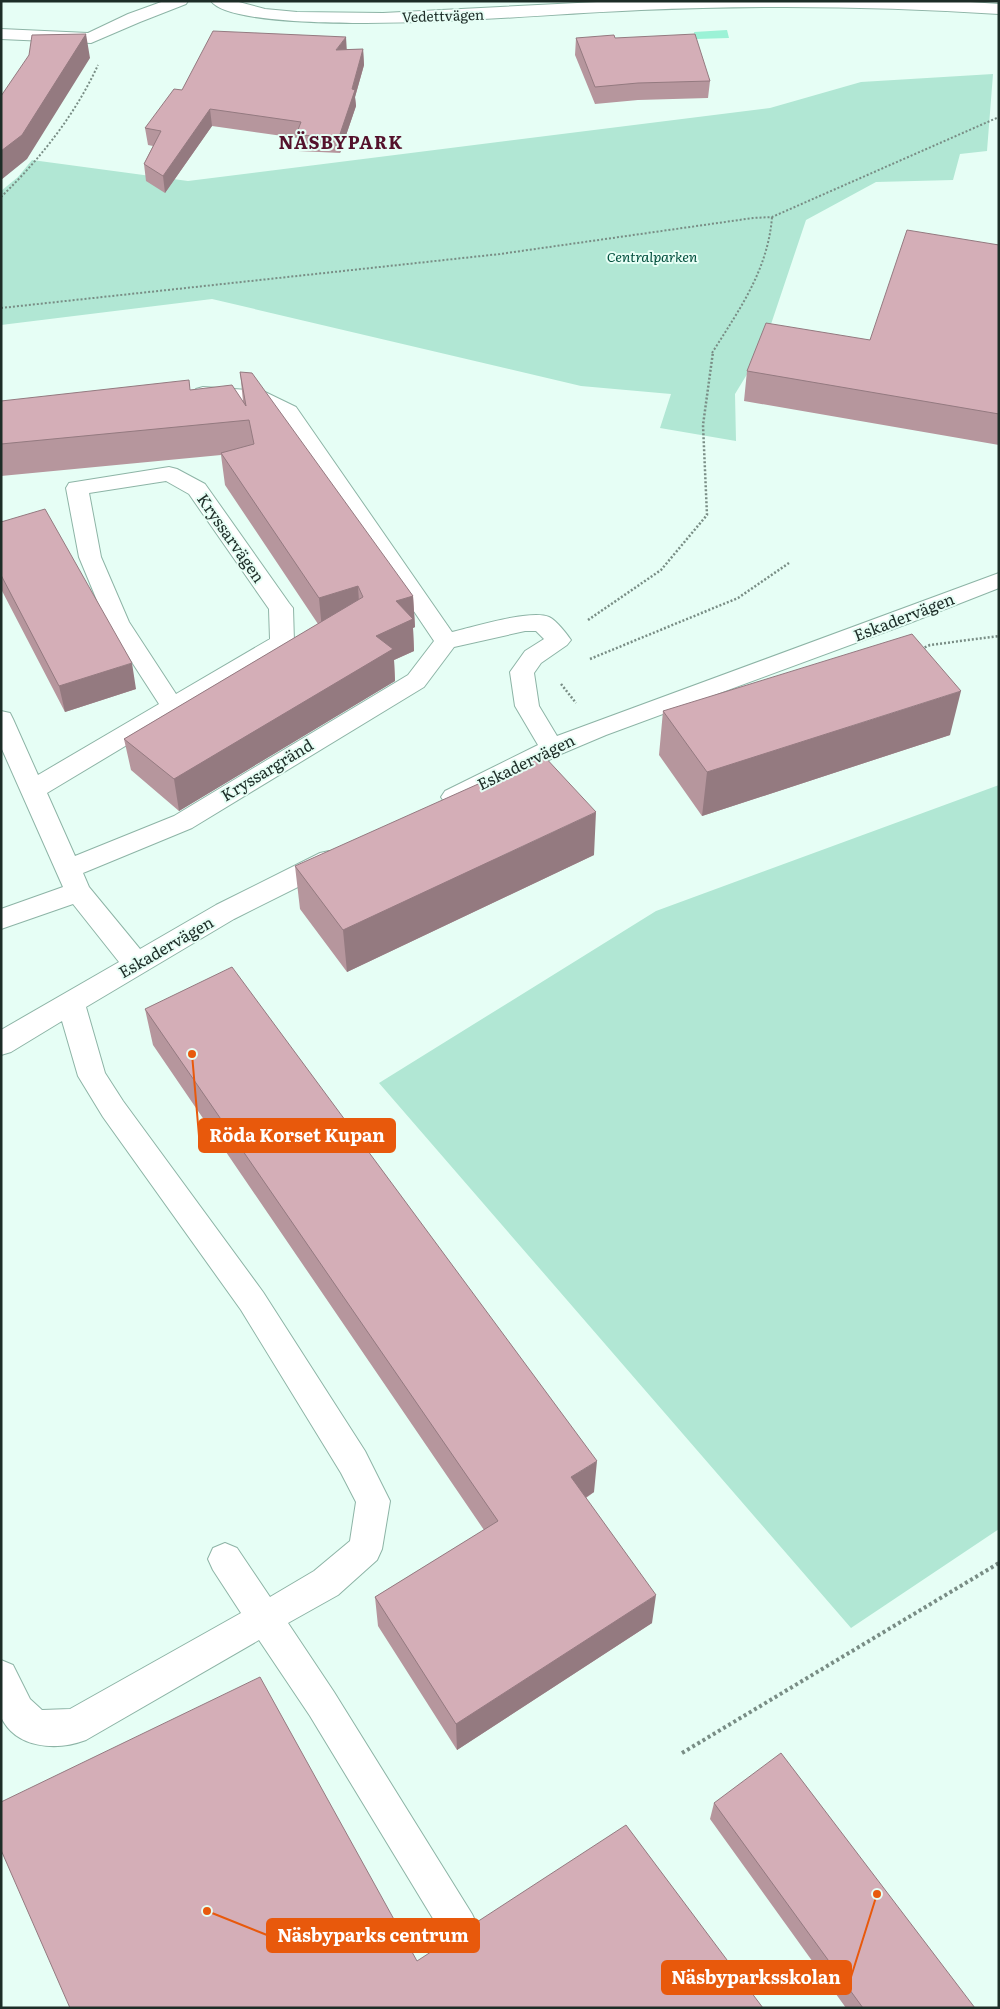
<svg xmlns="http://www.w3.org/2000/svg" width="1000" height="2009" viewBox="0 0 1000 2009" font-family="Literata,serif">
<style>
.green{fill:#b1e7d4}
.water{fill:#9bf2d6}
.lines{fill:none;stroke-linecap:round;stroke-linejoin:round}
.minor-casing{stroke:#8db4a6;stroke-width:2}
.path-far2{stroke:#798d85;stroke-width:2;stroke-dasharray:2 2;stroke-linecap:butt}
.path-far1{stroke:#798d85;stroke-width:2.5;stroke-dasharray:2 2;stroke-linecap:butt}
.path{stroke:#798d85;stroke-width:4;stroke-dasharray:3 3;stroke-linecap:butt}
.minor{fill:#fff;fill-rule:evenodd}
.wall{fill:#b6969d}
.shaded-wall{fill:#947a80}
.building{fill:#d4aeb7;stroke:#947a80}
.labels{text-anchor:middle;stroke-width:4;stroke-linejoin:round;paint-order:stroke}
.far-street-label{font-size:14px;fill:#1d2d27;stroke:#e6fef5}
.far-park-label{font-size:14px;font-style:italic;fill:#004e3c;stroke:#e6fef5}
.street-label{font-size:16px;fill:#1d2d27;stroke:#e6fef5}
.far-district-label{font-size:18px;font-weight:bold;letter-spacing:1px;fill:#54112b;stroke:#e6fef5}
.leader{fill:none;stroke:#e8590c;stroke-width:2}
.callout-dot{fill:#e8590c;stroke:#e6fef5;stroke-width:2}
.callout{fill:#e8590c;stroke:#e8590c;stroke-width:2}
.callout-label{font-size:18px;text-anchor:middle;font-weight:bold;fill:#fff}
</style>
<rect width="100%" height="100%" fill="#e6fef5"/>
<path class="green" d="M 993,74 L 987,151 L 960,154 L 953,180 L 876,182 L 806,220 L 763,348 L 735,394 L 736,441 L 660,428 L 671,394 L 581,386 L 212,299 L 1,325 L 1,191 L 18,177 L 32,160 L 188,181 L 770,108 L 861,82 Z
M 999,785 L 999,1529 L 851,1628 L 379,1083 L 656,911 Z"/>
<path class="water" d="M 727,30 L 729,38 L 696,39 L 694,32 Z"/>
<g class="lines">
<g class="minor-casing">
<path id="minor" d="M 164,1 L 188,1 L 186,4 L 140,22 L 91,43 L 1,39 L 1,29 L 88,33 L 128,14 Z
M 211,1 L 235,1 L 265,9 L 297,12 L 383,13 L 617,1 L 956,1 L 999,4 L 999,14 C 879,6 760,5 641,10 C 549,14 458,23 366,23 C 339,23 226,23 211,1 Z
M 203,387 L 263,391 L 296,407 L 452,632 C 473,627 531,609 549,617 C 557,621 566,633 571,640 L 567,645 L 541,663 L 534,673 L 539,706 L 557,736 L 999,573 L 999,588 L 907,624 L 606,735 L 561,754 L 463,803 L 454,806 L 445,803 L 441,797 L 445,791 L 538,745 L 515,706 L 510,672 L 525,651 L 544,639 L 536,631 L 525,631 L 454,647 L 424,687 L 192,828 L 83,873 L 89,887 L 140,949 L 216,905 L 320,853 L 329,851 L 338,853 L 342,860 L 338,867 L 234,919 L 86,1007 L 105,1073 L 123,1101 L 263,1292 L 365,1451 L 390,1501 L 382,1549 L 377,1560 L 338,1595 L 288,1623 L 334,1692 L 472,1914 L 478,1927 L 472,1940 L 459,1946 L 446,1940 L 310,1716 L 259,1640 L 86,1740 C 57,1751 16,1749 1,1717 L 1,1660 L 13,1665 L 30,1699 L 42,1710 L 70,1709 L 241,1613 L 213,1570 L 208,1559 L 213,1548 L 225,1543 L 237,1548 L 270,1597 L 314,1571 L 350,1541 L 356,1502 L 341,1473 L 241,1310 L 103,1117 L 78,1076 L 62,1021 L 11,1052 L 1,1055 L 1,1030 L 119,962 L 73,904 L 1,929 L 1,909 L 63,887 L 1,747 L 1,711 L 10,713 L 13,719 L 38,775 L 159,704 L 106,622 L 79,557 L 66,488 L 69,483 L 169,467 L 177,469 L 205,484 L 289,603 L 293,608 L 294,642 L 290,647 L 47,793 L 75,856 L 174,816 L 408,675 L 434,641 L 282,415 L 258,403 L 196,397 L 193,393 L 196,389 ZM 166,481 L 189,494 L 269,609 L 270,639 L 176,694 L 129,622 L 101,557 L 89,493 Z"/>
</g>
<path class="path-far2" d="M 1,197 C 40,159 75,115 98,65
M 1,308 L 500,254 L 753,218 L 772,217 L 999,117
M 712,353 C 739,310 768,270 772,217"/>
<path class="path-far1" d="M 588,620 L 661,570 L 707,515 L 703,425 L 713,352
M 921,649 L 930,645 L 999,636
M 590,659 L 738,598 L 789,563
M 561,684 L 576,703"/>
<path class="path" d="M 682,1753 L 999,1563"/>
<use href="#minor" class="minor"/>
</g>
<path class="wall" d="M 576,38 L 615,38 L 710,81 L 708,98 L 638,100 L 595,104 L 575,55 Z
M 347,49 L 363,49 L 364,65 L 355,97 L 356,106 L 340,153 L 298,151 L 297,138 L 212,126 L 165,193 L 146,181 L 144,164 L 153,146 L 148,145 L 145,128 L 182,90 Z
M 999,245 L 999,445 L 744,401 L 747,371 L 870,340 Z
M 240,372 L 413,596 L 415,627 L 413,628 L 414,651 L 394,660 L 395,681 L 179,811 L 131,770 L 124,739 L 318,624 L 225,485 L 221,455 L 1,476 L 1,401 L 191,390 L 243,401 Z
M 1,522 L 136,689 L 65,712 L 1,589 Z
M 663,711 L 950,735 L 702,816 L 659,755 Z
M 594,855 L 347,972 L 300,909 L 295,866 Z
M 145,1009 L 594,1492 L 586,1498 L 652,1623 L 457,1750 L 378,1626 L 375,1597 L 484,1530 L 153,1045 Z
M 714,1803 L 975,2008 L 846,2008 L 710,1819 Z"/>
<path class="shaded-wall" d="M 86,34 L 90,58 L 27,159 L 1,180 L 1,151 Z
M 346,37 L 347,53 L 336,50 Z
M 363,49 L 364,65 L 355,97 L 356,106 L 340,153 L 339,137 Z
M 210,109 L 212,126 L 165,193 L 163,176 Z
M 358,586 L 360,618 L 322,630 L 319,598 Z
M 413,596 L 415,627 L 413,628 L 414,651 L 394,660 L 395,681 L 179,811 L 174,779 L 376,636 L 396,601 Z
M 132,663 L 136,689 L 65,712 L 59,686 Z
M 961,691 L 950,735 L 702,816 L 707,772 Z
M 596,812 L 594,855 L 347,972 L 343,930 Z
M 597,1461 L 594,1492 L 569,1508 L 571,1477 Z
M 656,1595 L 652,1623 L 457,1750 L 456,1724 Z"/>
<path class="building" d="M 213,31 L 346,37 L 336,50 L 363,49 L 352,89 L 355,90 L 339,137 L 296,135 L 301,122 L 210,109 L 163,176 L 144,164 L 161,131 L 145,128 L 174,89 L 182,90 Z
M 86,34 L 22,135 L 1,151 L 1,96 L 29,55 L 32,35 Z
M 695,34 L 710,81 L 638,83 L 595,87 L 576,38 L 614,35 L 615,38 Z
M 907,230 L 999,245 L 999,414 L 747,371 L 766,323 L 870,340 Z
M 240,372 L 252,373 L 413,596 L 396,601 L 413,619 L 376,636 L 393,649 L 174,779 L 124,739 L 363,597 L 358,586 L 319,598 L 221,453 L 254,444 L 249,420 L 1,444 L 1,401 L 189,380 L 190,390 L 232,385 L 246,406 Z
M 45,509 L 132,663 L 59,686 L 1,575 L 1,522 Z
M 912,634 L 961,691 L 707,772 L 663,711 Z
M 543,755 L 596,812 L 343,930 L 295,866 Z
M 232,967 L 597,1461 L 571,1477 L 656,1595 L 456,1724 L 375,1597 L 498,1521 L 145,1009 Z
M 260,1677 L 417,1961 L 626,1825 L 763,2008 L 70,2008 L 1,1850 L 1,1802 Z
M 781,1753 L 975,2008 L 863,2008 L 714,1803 Z"/>
<g class="labels">
<g class="far-street-label">
<text transform="translate(443 16) rotate(-2)" y="5">Vedettvägen</text>
</g>
<g class="far-park-label">
<text x="652" y="262">Centralparken</text>
</g>
<g class="street-label">
<text transform="translate(231 538) rotate(55)" y="6">Kryssarvägen</text>
<text transform="translate(904 617) rotate(-21)" y="6">Eskadervägen</text>
<text transform="translate(526 762) rotate(-26)" y="6">Eskadervägen</text>
<text transform="translate(267 770) rotate(-31)" y="6">Kryssargränd</text>
<text transform="translate(166 947) rotate(-30)" y="6">Eskadervägen</text>
</g>
<g class="far-district-label">
<text x="341" y="149">NÄSBYPARK</text>
</g>
</g>
<path class="leader" d="M192 1054L199 1136M207 1911L267 1935M877 1894L851 1977"/>
<g class="callout-dot">
<circle cx="192" cy="1054" r="5"/>
<circle cx="207" cy="1911" r="5"/>
<circle cx="877" cy="1894" r="5"/>
</g>
<g class="callout">
<rect x="199" y="1119" width="196" height="33" rx="5"/>
<rect x="267" y="1919" width="212" height="33" rx="5"/>
<rect x="662" y="1961" width="189" height="33" rx="5"/>
</g>
<g class="callout-label">
<text x="297" y="1142">Röda Korset Kupan</text>
<text x="373" y="1942">Näsbyparks centrum</text>
<text x="756" y="1984">Näsbyparksskolan</text>
</g>
<rect width="1000" height="2009" fill="none" stroke="#1d2d27" stroke-width="5"/>
</svg>
